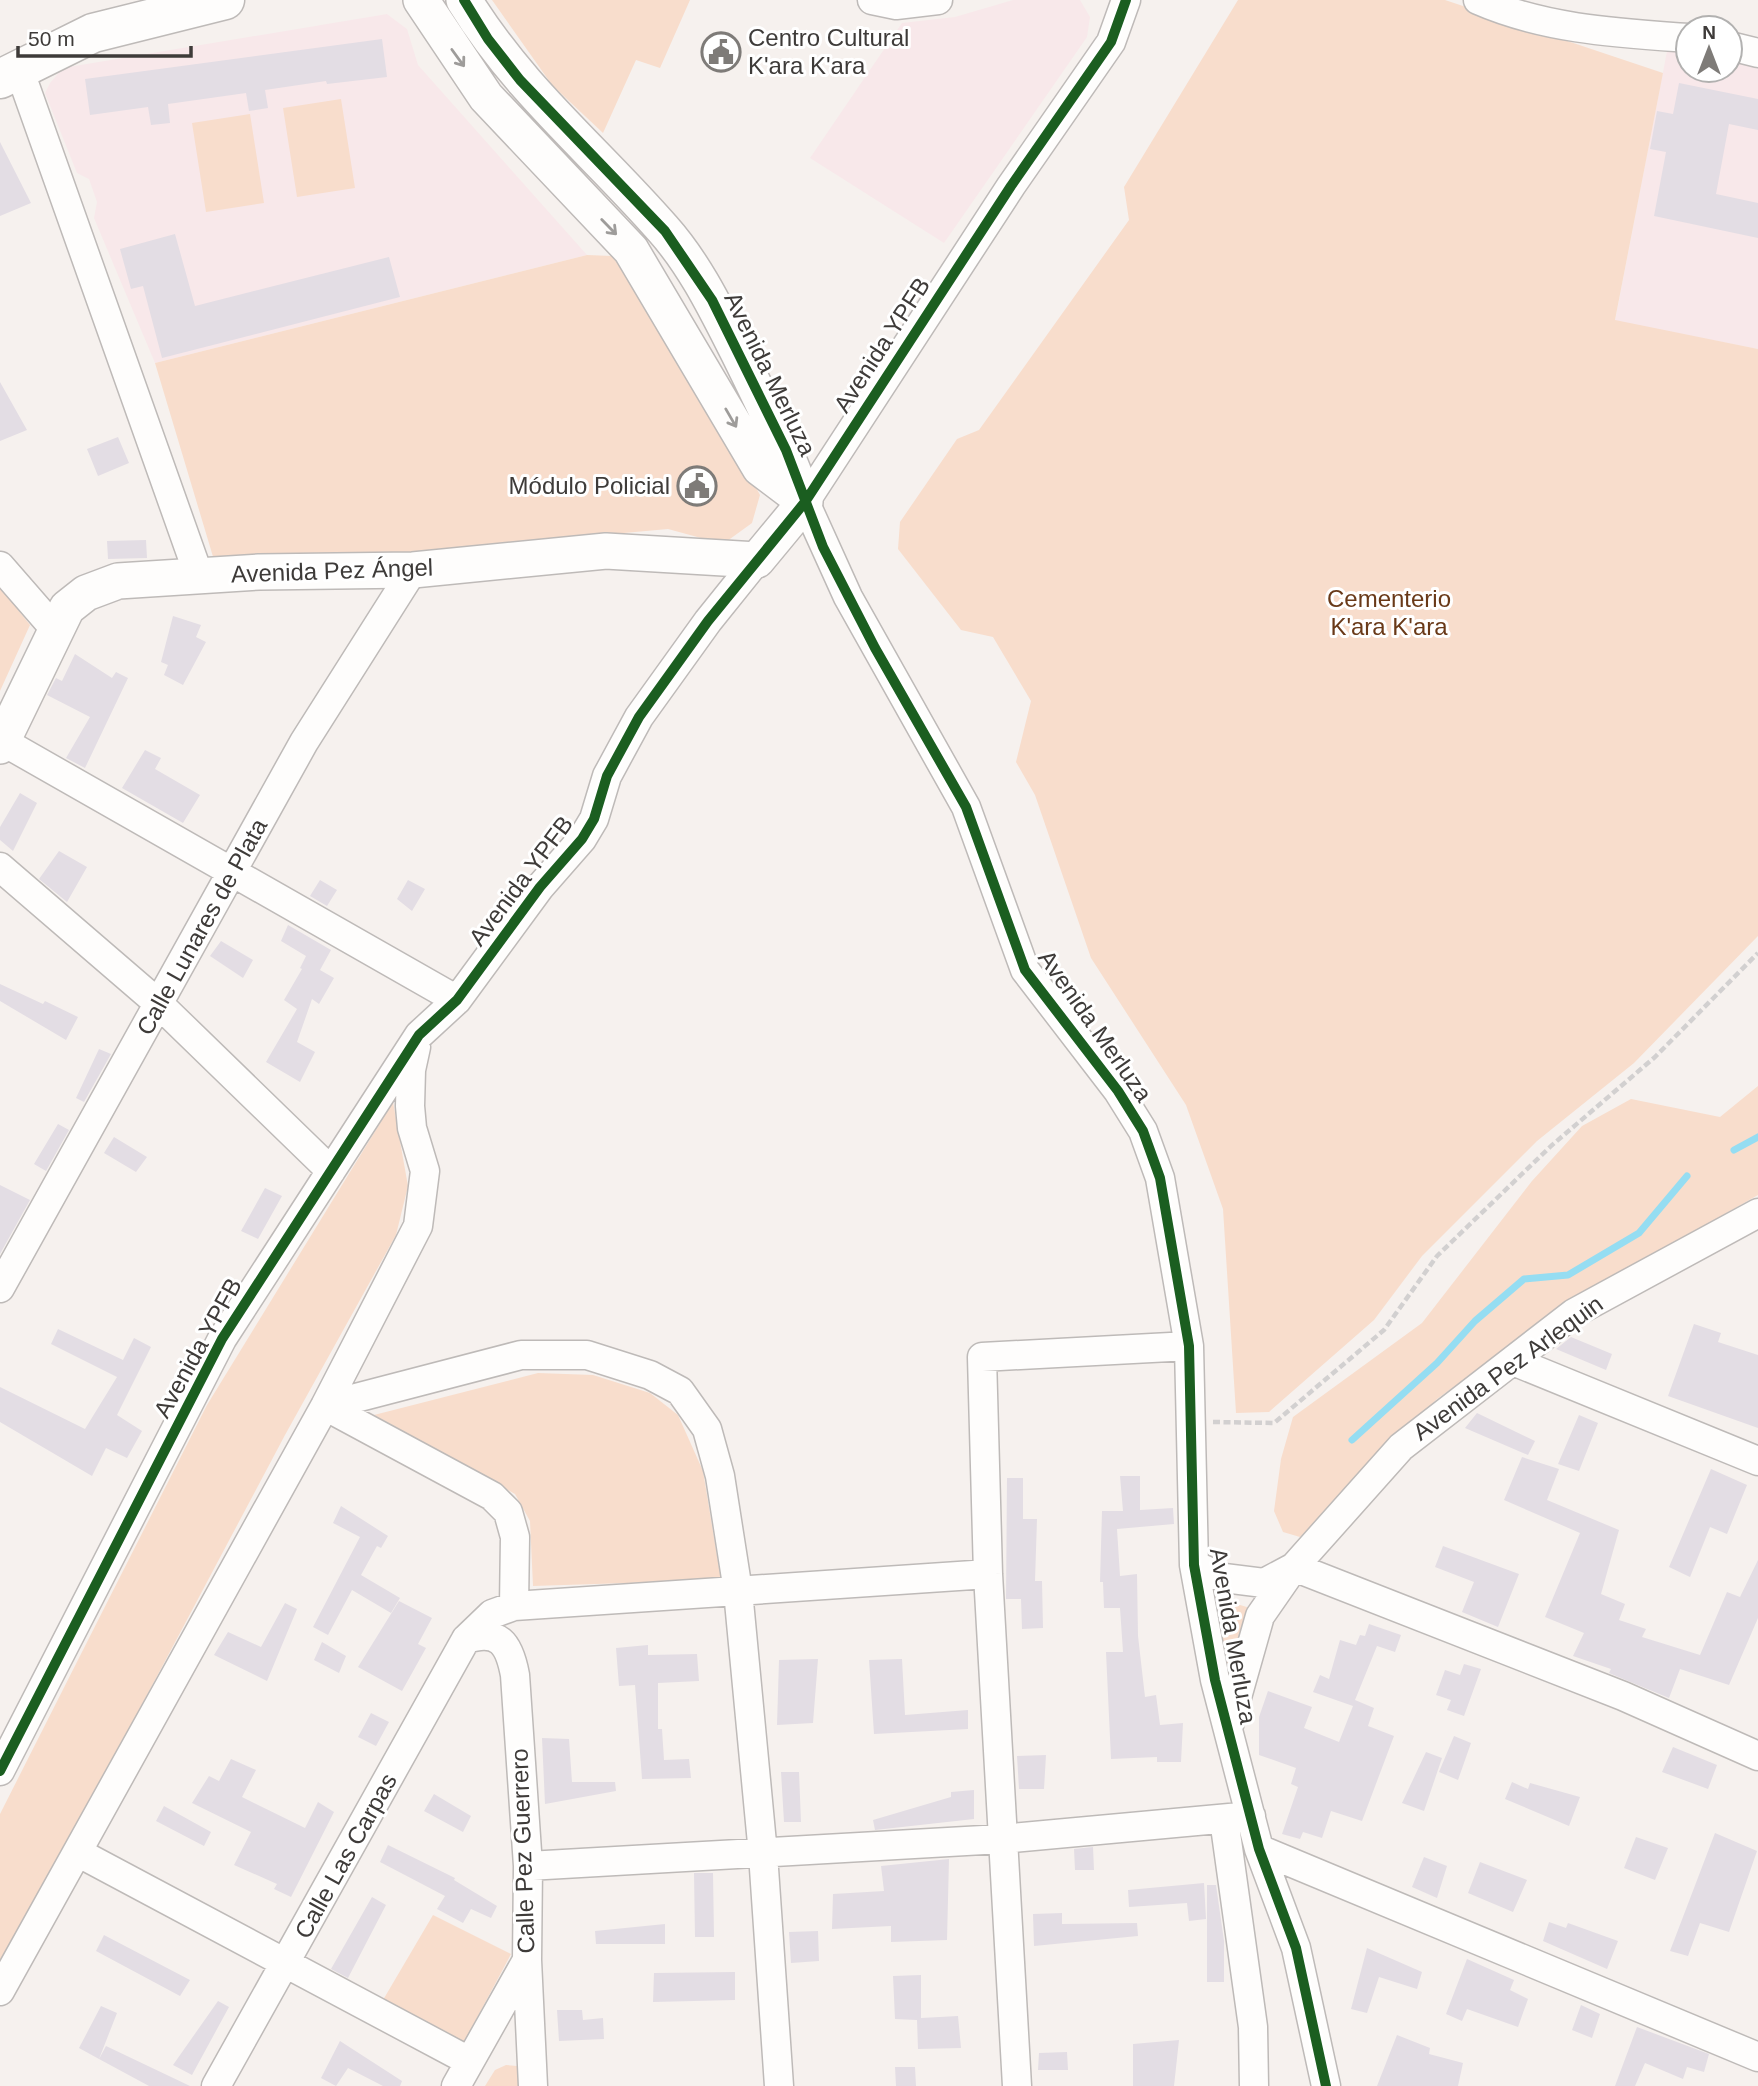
<svg xmlns="http://www.w3.org/2000/svg" width="1758" height="2086" viewBox="0 0 1758 2086" font-family="Arial,sans-serif">
<style>
.education{fill:#f8e8ea}
.green{fill:#f8ddcc}
.lines{fill:none;stroke-linecap:round;stroke-linejoin:round}
.stream{stroke:#95ddf2;stroke-width:7}
.building{fill:#e3dde4}
.minor-casing{stroke:#bebab8;stroke-width:31}
.tertiary-casing{stroke:#bebab8;stroke-width:38}
.secondary-casing{stroke:#bebab8;stroke-width:41}
.path{stroke:#d2d0d0;stroke-width:4.5;stroke-dasharray:7 3.5;stroke-linecap:butt}
.minor{stroke:#fefdfc;stroke-width:28}
.tertiary{stroke:#fefdfc;stroke-width:35}
.secondary{stroke:#fefdfc;stroke-width:38}
.cycleway-casing{stroke:#fff;stroke-width:15}
.cycleway{stroke:#1b5e20;stroke-width:10}
.oneway{stroke:#9e9c9a}
.labels{text-anchor:middle;stroke-width:6;stroke-linejoin:round;paint-order:stroke}
.poi-label{font-size:24px;fill:#3e3b39;stroke:#fff;text-anchor:start}
.street-label{font-size:24px;fill:#3e3b39;stroke:#fff}
.park-label{font-size:24px;fill:#693918;stroke:#fff}
</style>
<rect width="100%" height="100%" fill="#f6f1ee"/>
<path class="education" d="M 1013,0 L 1080,0 L 1090,17 L 1087,37 L 944,243 L 810,158 L 902,23 L 955,17 Z
M 387,14 L 407,29 L 418,65 L 587,255 L 155,363 L 94,218 L 97,202 L 89,179 L 77,173 L 45,93 L 50,83 L 63,68 Z
M 1669,41 L 1688,46 L 1688,70 L 1730,70 L 1730,58 L 1758,65 L 1758,349 L 1615,321 Z"/>
<path class="green" d="M 492,0 L 690,0 L 660,68 L 636,60 L 603,133 L 552,85 Z
M 1238,0 L 1445,0 L 1663,73 L 1615,320 L 1758,349 L 1758,936 L 1634,1063 L 1537,1141 L 1422,1256 L 1374,1320 L 1269,1412 L 1236,1413 L 1223,1209 L 1186,1105 L 1091,958 L 1035,795 L 1016,762 L 1031,701 L 993,637 L 961,630 L 898,549 L 900,522 L 957,439 L 979,430 L 1129,220 L 1124,187 Z
M 341,99 L 355,188 L 297,197 L 283,108 Z
M 250,114 L 264,203 L 206,212 L 192,123 Z
M 587,255 L 612,256 L 685,356 L 760,495 L 752,523 L 723,544 L 668,529 L 415,552 L 214,560 L 155,363 Z
M 0,587 L 30,625 L 0,691 Z
M 1758,1086 L 1758,1195 L 1573,1301 L 1437,1399 L 1300,1537 L 1283,1532 L 1274,1511 L 1281,1459 L 1293,1417 L 1422,1323 L 1532,1181 L 1582,1126 L 1631,1099 L 1720,1117 Z
M 393,1102 L 408,1186 L 396,1235 L 285,1435 L 60,1859 L 0,1962 L 0,1814 L 207,1405 Z
M 538,1373 L 593,1375 L 650,1393 L 678,1415 L 703,1471 L 721,1580 L 533,1586 L 530,1521 L 515,1494 L 374,1415 Z
M 1217,1598 L 1250,1608 L 1227,1676 Z
M 433,1915 L 511,1954 L 463,2044 L 383,2000 Z
M 506,2065 L 517,2066 L 523,2086 L 485,2086 L 495,2070 Z"/>
<g class="lines">
<path class="stream" d="M 1734,1150 L 1758,1137
M 1352,1440 L 1437,1363 L 1475,1321 L 1524,1279 L 1568,1275 L 1639,1233 L 1687,1176"/>
</g>
<path class="building" d="M 382,39 L 387,77 L 327,84 L 326,81 L 265,90 L 268,108 L 249,111 L 246,93 L 168,104 L 170,123 L 151,125 L 148,107 L 90,115 L 85,79 Z
M 1679,83 L 1758,99 L 1758,130 L 1729,124 L 1716,194 L 1758,203 L 1758,238 L 1654,216 L 1666,152 L 1650,149 L 1657,111 L 1673,114 Z
M 0,142 L 31,203 L 0,216 Z
M 175,234 L 195,306 L 389,257 L 400,297 L 162,358 L 143,286 L 131,289 L 120,249 Z
M 0,382 L 27,430 L 0,441 Z
M 118,437 L 129,463 L 98,476 L 87,449 Z
M 146,540 L 147,558 L 108,559 L 107,541 Z
M 173,616 L 201,625 L 196,637 L 206,642 L 183,685 L 164,675 L 168,665 L 161,662 Z
M 75,654 L 112,678 L 116,672 L 128,678 L 85,768 L 66,758 L 90,717 L 47,695 L 56,678 L 62,681 Z
M 145,750 L 161,758 L 155,769 L 200,795 L 183,823 L 122,788 Z
M 20,793 L 37,803 L 13,851 L 0,840 L 0,827 Z
M 59,851 L 87,867 L 67,902 L 39,879 Z
M 320,880 L 337,890 L 327,906 L 310,896 Z
M 408,880 L 425,889 L 412,911 L 397,899 Z
M 288,925 L 331,950 L 320,970 L 334,978 L 319,1004 L 312,999 L 297,1042 L 315,1052 L 300,1082 L 266,1062 L 297,1009 L 284,1000 L 302,969 L 300,968 L 306,956 L 281,941 Z
M 221,941 L 253,960 L 243,978 L 210,956 Z
M 0,984 L 43,1004 L 45,1001 L 78,1017 L 66,1040 L 0,1001 Z
M 99,1049 L 111,1054 L 84,1102 L 76,1098 Z
M 58,1124 L 69,1130 L 46,1171 L 34,1164 Z
M 114,1137 L 147,1157 L 136,1172 L 104,1153 Z
M 0,1185 L 30,1200 L 0,1254 Z
M 265,1188 L 282,1196 L 258,1239 L 241,1231 Z
M 1694,1324 L 1721,1333 L 1718,1342 L 1758,1355 L 1758,1428 L 1668,1396 Z
M 58,1329 L 123,1360 L 134,1338 L 151,1347 L 117,1415 L 142,1431 L 127,1458 L 106,1448 L 92,1476 L 0,1422 L 0,1387 L 85,1429 L 117,1377 L 51,1344 Z
M 1571,1337 L 1612,1354 L 1606,1370 L 1556,1349 Z
M 1477,1413 L 1535,1441 L 1528,1455 L 1465,1428 Z
M 1579,1415 L 1598,1423 L 1579,1471 L 1558,1464 Z
M 1522,1457 L 1559,1469 L 1547,1500 L 1619,1530 L 1601,1594 L 1625,1604 L 1619,1620 L 1646,1629 L 1642,1637 L 1700,1655 L 1727,1592 L 1740,1597 L 1758,1560 L 1758,1618 L 1729,1685 L 1680,1669 L 1669,1698 L 1609,1673 L 1611,1669 L 1573,1656 L 1584,1633 L 1545,1617 L 1580,1533 L 1504,1500 Z
M 1711,1469 L 1747,1485 L 1727,1534 L 1710,1527 L 1690,1577 L 1669,1567 Z
M 1120,1476 L 1140,1476 L 1140,1510 L 1173,1508 L 1174,1524 L 1117,1529 L 1120,1576 L 1137,1574 L 1138,1636 L 1145,1697 L 1156,1695 L 1160,1725 L 1183,1723 L 1181,1762 L 1157,1762 L 1157,1757 L 1111,1759 L 1106,1652 L 1123,1652 L 1120,1608 L 1104,1608 L 1103,1582 L 1100,1582 L 1102,1511 L 1123,1511 Z
M 1007,1478 L 1023,1478 L 1023,1519 L 1037,1519 L 1035,1581 L 1042,1581 L 1043,1628 L 1022,1629 L 1021,1599 L 1006,1599 Z
M 341,1506 L 388,1536 L 381,1548 L 377,1546 L 361,1575 L 400,1598 L 391,1613 L 352,1590 L 328,1635 L 313,1627 L 360,1537 L 333,1523 Z
M 1443,1546 L 1519,1574 L 1498,1627 L 1462,1612 L 1474,1582 L 1435,1567 Z
M 399,1601 L 432,1618 L 418,1644 L 426,1648 L 402,1691 L 358,1667 Z
M 285,1603 L 297,1609 L 267,1681 L 214,1655 L 228,1632 L 261,1647 Z
M 1369,1624 L 1401,1635 L 1395,1652 L 1377,1646 L 1355,1700 L 1374,1708 L 1368,1726 L 1394,1736 L 1362,1821 L 1331,1811 L 1322,1838 L 1303,1832 L 1300,1839 L 1282,1834 L 1298,1787 L 1291,1784 L 1296,1768 L 1259,1755 L 1259,1717 L 1268,1691 L 1312,1707 L 1304,1728 L 1339,1742 L 1353,1706 L 1313,1692 L 1320,1675 L 1329,1679 L 1340,1640 L 1356,1645 L 1360,1635 L 1365,1636 Z
M 322,1642 L 346,1656 L 339,1673 L 314,1660 Z
M 648,1645 L 648,1655 L 697,1654 L 699,1681 L 658,1683 L 658,1729 L 662,1729 L 664,1760 L 689,1759 L 691,1778 L 642,1779 L 635,1685 L 619,1686 L 616,1648 Z
M 818,1659 L 813,1723 L 777,1725 L 779,1660 Z
M 902,1659 L 905,1715 L 968,1710 L 968,1729 L 874,1734 L 869,1660 Z
M 1464,1664 L 1481,1669 L 1464,1716 L 1447,1710 L 1451,1700 L 1436,1695 L 1445,1670 L 1460,1675 Z
M 371,1713 L 389,1722 L 376,1746 L 358,1737 Z
M 1454,1736 L 1471,1743 L 1458,1780 L 1439,1772 Z
M 542,1738 L 569,1739 L 572,1782 L 615,1782 L 616,1791 L 545,1804 Z
M 1673,1747 L 1717,1765 L 1708,1789 L 1662,1772 Z
M 1426,1752 L 1442,1758 L 1424,1811 L 1402,1803 Z
M 1046,1755 L 1044,1789 L 1019,1789 L 1017,1756 Z
M 231,1759 L 256,1770 L 242,1797 L 305,1828 L 318,1802 L 334,1812 L 291,1897 L 274,1889 L 277,1884 L 234,1865 L 251,1832 L 192,1803 L 209,1776 L 219,1781 Z
M 781,1772 L 799,1772 L 801,1822 L 784,1822 Z
M 1512,1782 L 1528,1789 L 1530,1783 L 1580,1797 L 1569,1826 L 1505,1799 Z
M 974,1790 L 974,1819 L 875,1830 L 873,1820 L 951,1797 L 951,1792 Z
M 434,1794 L 471,1816 L 463,1832 L 424,1811 Z
M 164,1806 L 211,1832 L 204,1846 L 156,1821 Z
M 1715,1833 L 1757,1851 L 1729,1932 L 1700,1923 L 1688,1956 L 1670,1951 Z
M 1636,1837 L 1668,1848 L 1655,1880 L 1624,1868 Z
M 388,1845 L 455,1878 L 454,1880 L 497,1906 L 491,1918 L 471,1909 L 463,1923 L 437,1909 L 445,1896 L 380,1862 Z
M 1093,1847 L 1094,1870 L 1075,1870 L 1074,1849 Z
M 1424,1857 L 1447,1866 L 1437,1898 L 1412,1887 Z
M 949,1859 L 947,1940 L 891,1942 L 891,1926 L 832,1929 L 833,1894 L 884,1891 L 881,1866 Z
M 1480,1862 L 1527,1880 L 1513,1912 L 1468,1893 Z
M 694,1873 L 713,1873 L 714,1937 L 695,1937 Z
M 1204,1883 L 1206,1919 L 1189,1921 L 1187,1903 L 1129,1907 L 1128,1890 Z
M 1207,1885 L 1216,1885 L 1224,1941 L 1224,1982 L 1207,1982 Z
M 372,1897 L 386,1905 L 348,1978 L 331,1969 Z
M 1062,1913 L 1062,1924 L 1137,1923 L 1138,1936 L 1034,1946 L 1033,1914 Z
M 1549,1922 L 1566,1928 L 1568,1923 L 1618,1941 L 1607,1969 L 1543,1941 Z
M 665,1924 L 665,1944 L 596,1944 L 595,1931 Z
M 818,1931 L 819,1961 L 791,1963 L 789,1932 Z
M 104,1935 L 190,1980 L 180,1996 L 96,1951 Z
M 1367,1948 L 1422,1972 L 1417,1989 L 1379,1977 L 1367,2013 L 1351,2009 Z
M 1467,1959 L 1514,1980 L 1510,1990 L 1528,1999 L 1518,2027 L 1467,2009 L 1462,2021 L 1446,2014 Z
M 735,1972 L 735,2000 L 653,2002 L 654,1973 Z
M 921,1975 L 921,2018 L 958,2016 L 961,2048 L 918,2049 L 917,2020 L 895,2019 L 893,1976 Z
M 218,2001 L 229,2007 L 192,2075 L 173,2065 Z
M 1581,2005 L 1600,2014 L 1592,2038 L 1572,2030 Z
M 101,2006 L 117,2013 L 99,2059 L 79,2048 Z
M 557,2010 L 582,2010 L 583,2020 L 603,2018 L 604,2039 L 559,2041 Z
M 1637,2027 L 1709,2054 L 1704,2072 L 1687,2067 L 1683,2079 L 1645,2063 L 1635,2086 L 1615,2086 Z
M 1397,2035 L 1430,2048 L 1429,2054 L 1463,2063 L 1458,2086 L 1377,2086 Z
M 1179,2040 L 1174,2086 L 1133,2086 L 1133,2044 Z
M 340,2041 L 402,2081 L 400,2086 L 383,2086 L 348,2068 L 336,2086 L 321,2078 Z
M 106,2046 L 190,2086 L 149,2086 L 99,2059 Z
M 1067,2052 L 1068,2070 L 1038,2070 L 1039,2053 Z
M 895,2067 L 915,2067 L 916,2086 L 896,2086 Z"/>
<g class="lines">
<g class="minor-casing">
<path id="minor" d="M 872,0 L 896,5 L 938,0
M 1126,0 L 1111,42 L 1011,186 L 805,502 L 848,597 L 966,807 L 1025,970 L 1118,1091 L 1143,1131 L 1160,1178 L 1189,1346 L 1194,1565 L 1215,1680 L 1259,1849 L 1296,1948 L 1326,2086
M 1478,0 C 1544,29 1617,33 1688,38
M 1730,46 L 1758,53
M 19,69 L 199,576
M 0,566 L 54,628
M 2,741 L 457,1000
M 0,867 L 159,1004 L 331,1171
M 0,1288 L 304,742 L 413,570
M 1513,1361 L 1758,1461
M 325,1406 L 521,1355 L 587,1355 L 650,1375 L 680,1391 L 707,1429 L 720,1476 L 738,1591 L 763,1854 L 779,2086
M 325,1406 L 492,1496 L 508,1512 L 515,1537 L 514,1606
M 1194,1565 L 1224,1578 L 1264,1583 L 1294,1567
M 1294,1567 L 1623,1696 L 1758,1756
M 466,1639 L 492,1614 L 514,1606 L 988,1574
M 1228,1729 L 1260,1616 L 1294,1567 L 1401,1447 L 1574,1313 L 1758,1213
M 0,1771 L 222,1339 L 419,1035 L 457,1000 L 540,887 L 582,839 L 594,819 L 607,776 L 639,717 L 708,621 L 757,560
M 1224,1819 L 1253,2027 L 1254,2086
M 1259,1849 L 1758,2057
M 79,1853 L 469,2061
M 528,1866 L 1001,1839 L 1251,1816
M 0,1991 L 325,1406 L 418,1226 L 425,1171 L 412,1128 L 410,1106 L 411,1070 L 416,1047
M 216,2086 L 466,1639 C 499,1629 509,1643 515,1675 L 528,1866 L 527,1960 L 533,2086
M 456,2086 L 527,1960
M 1017,2086 L 988,1574 L 982,1357 L 1189,1346"/>
</g>
<g class="tertiary-casing">
<path id="tertiary" d="M 421,0 L 486,97 L 631,250 L 760,468 L 805,502
M 464,0 C 520,91 594,150 663,229 C 696,266 718,313 740,356 C 764,405 787,452 805,502
M 0,746 L 67,608 L 86,593 L 118,581 L 259,572 L 413,570 L 606,551 L 757,560 L 805,502"/>
</g>
<g class="secondary-casing">
<path id="secondary" d="M 0,79 L 93,33 L 225,0"/>
</g>
<path class="path" d="M 1213,1422 L 1274,1423 L 1384,1330 L 1437,1256 L 1551,1146 L 1655,1057 L 1758,953"/>
<use href="#minor" class="minor"/>
<use href="#tertiary" class="tertiary"/>
<use href="#secondary" class="secondary"/>
<g class="cycleway-casing">
<path id="cycleway" d="M 464,0 L 488,39 L 520,80 L 665,231 L 712,300 L 786,450 L 823,547 L 875,648 L 966,807 L 1025,970 L 1118,1091 L 1143,1131 L 1160,1178 L 1189,1346 L 1194,1565 L 1215,1680 L 1259,1849 L 1296,1948 L 1326,2086
M 0,1771 L 222,1339 L 419,1035 L 457,1000 L 540,887 L 582,839 L 594,819 L 607,776 L 639,717 L 708,621 L 805,502 L 1011,186 L 1111,42 L 1126,0"/>
</g>
<use href="#cycleway" class="cycleway"/>
</g>
<defs><path id="oneway-shaft" d="M-6 0H5M1.5-3L5.5 0L1.5 3" fill="none" stroke-width="1.6" stroke-linecap="round" stroke-linejoin="round" transform="scale(1.75)"/></defs>
<g class="oneway">
<use href="#oneway-shaft" transform="translate(458 58) rotate(54)"/>
<use href="#oneway-shaft" transform="translate(609 227) rotate(46)"/>
<use href="#oneway-shaft" transform="translate(731 418) rotate(60)"/>
</g>
<defs>
<g id="civic-ring" transform="scale(2.0125)"><circle r="9.5" fill="#fff" stroke="#7e7b78" stroke-width="1.5"/><path d="M-.6-6.5H3V-4.5H.6V-3L4-1V1h2V6H-6V1h2V-1L-.6-3ZM-1.2 2.5V6h2.4V2.5Z" fill="#7e7b78"/></g>
</defs>
<g fill-rule="evenodd">
<use href="#civic-ring" x="721" y="52"/>
<use href="#civic-ring" x="697" y="486"/>
</g>
<g class="labels">
<g class="poi-label">
<text x="748" y="46">Centro Cultural<tspan x="748" dy="28">K'ara K'ara</tspan></text>
<text x="670" y="494" text-anchor="end">Módulo Policial</text>
</g>
<g class="street-label">
<text transform="translate(882 345) rotate(-57)" y="8">Avenida YPFB</text>
<text transform="translate(770 374) rotate(64)" y="8">Avenida Merluza</text>
<text transform="translate(332 571) rotate(-2)" y="8">Avenida Pez Ángel</text>
<text transform="translate(521 881) rotate(-53)" y="8">Avenida YPFB</text>
<text transform="translate(202 927) rotate(-61)" y="8">Calle Lunares de Plata</text>
<text transform="translate(1095 1026) rotate(55)" y="8">Avenida Merluza</text>
<text transform="translate(198 1348) rotate(-61)" y="8">Avenida YPFB</text>
<text transform="translate(1508 1368) rotate(-36)" y="8">Avenida Pez Arlequin</text>
<text transform="translate(1233 1636) rotate(80)" y="8">Avenida Merluza</text>
<text transform="translate(523 1851) rotate(-92)" y="8">Calle Pez Guerrero</text>
<text transform="translate(346 1856) rotate(-61)" y="8">Calle Las Carpas</text>
</g>
<g class="park-label">
<text x="1389" y="607">Cementerio<tspan x="1389" dy="28">K'ara K'ara</tspan></text>
</g>
</g>
<g transform="translate(1709 49)"><circle r="33" fill="#ffffff" stroke="#b2b1b0" stroke-width="2"/>
<path d="M0-5L12 26L0 18L-12 26Z" fill="#7e7b78"/>
<text y="-10" font-size="19" font-weight="bold" text-anchor="middle" fill="#3e3b39">N</text>
</g>
<path d="M18 46v10h173v-10" fill="none" stroke="#3e3b39" stroke-width="3.5"/>
<text x="28" y="46" font-size="21" fill="#3e3b39" stroke="#ffffff" stroke-width="5" paint-order="stroke">50 m</text>
</svg>
